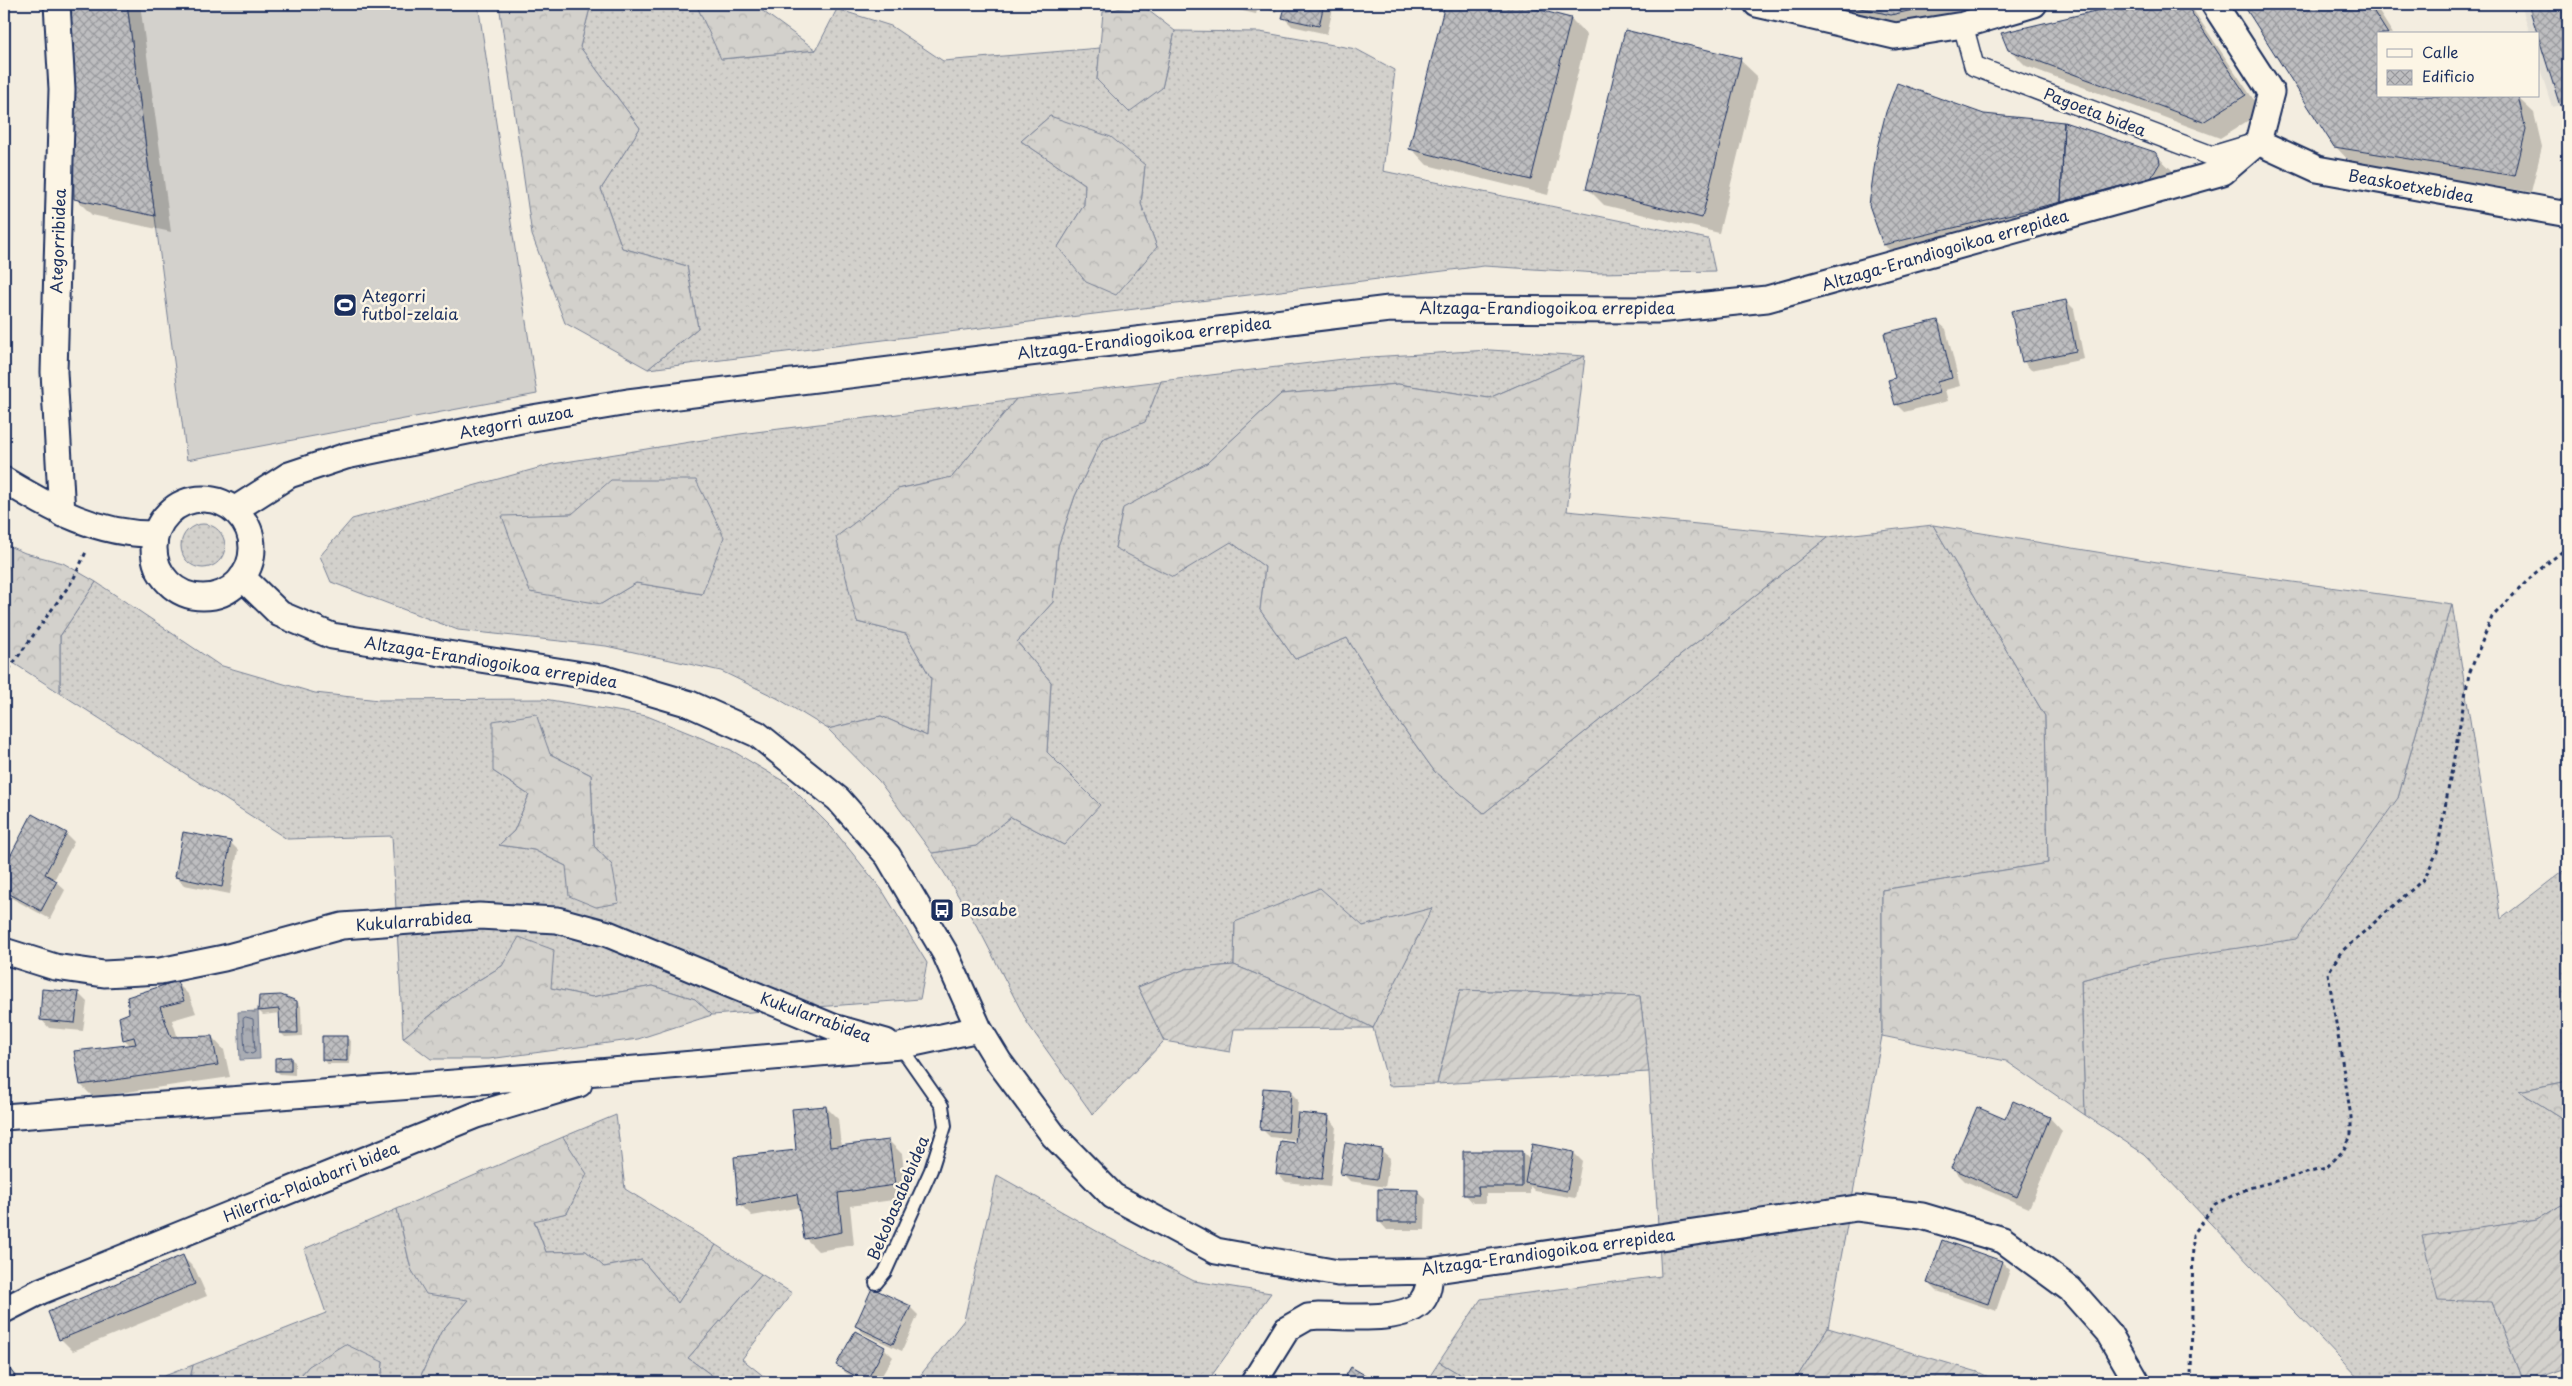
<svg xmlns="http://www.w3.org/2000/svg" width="2572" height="1386" viewBox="0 0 2572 1386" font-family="'Playpen Sans',sans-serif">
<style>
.built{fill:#e3dfd6}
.grass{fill:url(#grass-dots);stroke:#778095;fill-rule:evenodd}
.forest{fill:url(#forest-crowns);stroke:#778095}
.garden{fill:url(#garden-furrows);stroke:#778095}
.pitch{fill:#d3d1cc;stroke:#778095}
.water{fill:url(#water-ripples);stroke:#707a91}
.shadow{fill:#0003}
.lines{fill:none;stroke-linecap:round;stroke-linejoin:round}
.shore{stroke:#546180;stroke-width:1}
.building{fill:url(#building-cross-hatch);stroke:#1b2f5e}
.service-casing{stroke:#1b2f5e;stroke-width:16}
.pedestrian-casing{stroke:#1b2f5e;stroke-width:22}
.minor-casing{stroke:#1b2f5e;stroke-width:29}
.path{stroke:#1b2f5e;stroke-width:3;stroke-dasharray:4 4;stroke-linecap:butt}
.service{stroke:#fcf5e5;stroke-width:12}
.pedestrian{stroke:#fcf5e5;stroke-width:19}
.minor{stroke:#fcf5e5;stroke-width:25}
.labels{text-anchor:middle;stroke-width:5;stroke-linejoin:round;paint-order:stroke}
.street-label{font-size:16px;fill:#1b2f5e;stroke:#fcf5e5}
.poi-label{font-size:16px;fill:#1b2f5e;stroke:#fcf5e5;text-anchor:start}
</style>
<defs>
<pattern id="grass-dots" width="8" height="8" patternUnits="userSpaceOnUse" patternTransform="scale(1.25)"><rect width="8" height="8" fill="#d3d1cc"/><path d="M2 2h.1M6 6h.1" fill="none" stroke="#b5b4b2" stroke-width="1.8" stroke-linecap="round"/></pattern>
<pattern id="forest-crowns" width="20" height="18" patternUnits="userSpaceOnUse" patternTransform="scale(1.25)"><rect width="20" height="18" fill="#d3d1cc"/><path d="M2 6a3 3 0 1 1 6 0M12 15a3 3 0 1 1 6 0" fill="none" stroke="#b5b4b2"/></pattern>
<pattern id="garden-furrows" width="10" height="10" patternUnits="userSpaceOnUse" patternTransform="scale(1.25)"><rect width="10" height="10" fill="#d3d1cc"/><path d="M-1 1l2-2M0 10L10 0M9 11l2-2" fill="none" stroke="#b5b4b2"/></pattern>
<pattern id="water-ripples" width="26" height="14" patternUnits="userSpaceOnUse" patternTransform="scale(1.25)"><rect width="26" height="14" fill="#a9acb3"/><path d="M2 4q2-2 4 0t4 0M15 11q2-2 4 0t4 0" fill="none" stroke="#898c95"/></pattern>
<pattern id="building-cross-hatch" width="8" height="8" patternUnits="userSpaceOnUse" patternTransform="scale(1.25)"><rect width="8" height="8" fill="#bebec0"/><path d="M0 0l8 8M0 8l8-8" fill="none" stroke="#9a9b9f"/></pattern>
</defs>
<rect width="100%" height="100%" fill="#f3ede0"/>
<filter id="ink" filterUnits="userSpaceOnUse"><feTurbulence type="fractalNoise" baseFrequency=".02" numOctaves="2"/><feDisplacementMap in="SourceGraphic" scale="10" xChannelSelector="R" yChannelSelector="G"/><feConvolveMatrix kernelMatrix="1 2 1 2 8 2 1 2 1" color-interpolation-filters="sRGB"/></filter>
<g filter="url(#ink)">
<path class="built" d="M 2521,4 L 2568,4 L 2568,103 L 2552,107 L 2538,62 L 2538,34 L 2530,34 Z"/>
<path class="grass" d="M 591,4 L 696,4 L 722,59 L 816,50 L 837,9 L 891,26 L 943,61 L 1100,48 L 1097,80 L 1162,88 L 1175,31 L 1260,32 L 1356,49 L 1395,70 L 1383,171 L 1708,239 L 1715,271 L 1598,273 L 1484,266 L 648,369 L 698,328 L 687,266 L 622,248 L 601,189 L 640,128 L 580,47 ZM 1050,116 L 1145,165 L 1141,204 L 1157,247 L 1058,247 L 1084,205 L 1085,184 L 1021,141 Z
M 1490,350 L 1585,356 L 1489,398 L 1398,384 L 1281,394 L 1207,463 L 1123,509 L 1115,548 L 1231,542 L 1265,567 L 1260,610 L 1295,659 L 1347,638 L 1397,719 L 1435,772 L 1484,813 L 1828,537 L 1933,525 L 2045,716 L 2048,863 L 1882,890 L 1882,1036 L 1828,1328 L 1794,1382 L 1473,1382 L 1439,1362 L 1481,1299 L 1661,1276 L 1649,1073 L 1640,996 L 1460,990 L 1437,1084 L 1389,1086 L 1373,1028 L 1431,909 L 1363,926 L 1235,922 L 1234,965 L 1186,969 L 1138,987 L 1164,1041 L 1093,1115 L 1028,1024 L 981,933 L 932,853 L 976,846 L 1011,817 L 1064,845 L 1047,752 L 1051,682 L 1017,642 L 1053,602 L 1058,546 L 1075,496 L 1102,439 L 1145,421 L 1161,381 L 1352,358 Z
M 1016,399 L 952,477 L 898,489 L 857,622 L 906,634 L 931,678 L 927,736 L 881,716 L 828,729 L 777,698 L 721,671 L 606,646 L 458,630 L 331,582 L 320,556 L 352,519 L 553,464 L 740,434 ZM 572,514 L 702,594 L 636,583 L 601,604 L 502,517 Z
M181 546a22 22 0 1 1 44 0a22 22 0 1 1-44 0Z
M 96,582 L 219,665 L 315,693 L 379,700 L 544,699 L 647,716 L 731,750 L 788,784 L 832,828 L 882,890 L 927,963 L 920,999 L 712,1015 L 695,999 L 653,986 L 592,997 L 551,988 L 502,966 L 459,992 L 403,1038 L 392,836 L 287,839 L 60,693 L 60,636 ZM 550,754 L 591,775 L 594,846 L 612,865 L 566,866 L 534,850 L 499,845 L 514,831 L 529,795 L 493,771 Z
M 2452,604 L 2501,919 L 2568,867 L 2568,1081 L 2519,1091 L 2568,1122 L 2568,1201 L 2537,1220 L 2422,1237 L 2492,1302 L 2523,1382 L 2362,1382 L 2144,1154 L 2085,1115 L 2081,980 L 2155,961 L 2398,798 Z
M 616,1115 L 625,1189 L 716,1245 L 678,1303 L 642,1260 L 604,1267 L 586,1251 L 546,1252 L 534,1220 L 567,1213 L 586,1174 L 563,1137 Z
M 997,1175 L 1107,1237 L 1194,1281 L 1271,1293 L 1207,1382 L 915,1382 L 964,1320 Z
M 397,1209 L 411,1269 L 468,1300 L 441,1332 L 418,1382 L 381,1382 L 383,1362 L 309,1366 L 295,1382 L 189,1382 L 193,1365 L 326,1313 L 304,1249 Z
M 761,1274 L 792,1293 L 742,1359 L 771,1382 L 721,1382 L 688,1358 Z"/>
<path class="forest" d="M 499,4 L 591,4 L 580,47 L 640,128 L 601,189 L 622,248 L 687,266 L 698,328 L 648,369 L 565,323 L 532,235 Z
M 696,4 L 753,4 L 816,50 L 721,59 Z
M 1140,4 L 1175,31 L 1162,88 L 1129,112 L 1097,80 L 1103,12 Z
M 1050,116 L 1111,137 L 1145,165 L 1141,204 L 1157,247 L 1116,295 L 1086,282 L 1058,247 L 1084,205 L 1085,184 L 1021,141 Z
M 1585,356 L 1567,511 L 1828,537 L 1484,813 L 1435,772 L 1397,719 L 1347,638 L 1295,659 L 1260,610 L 1265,567 L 1231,542 L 1173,577 L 1115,548 L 1123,508 L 1207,463 L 1281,394 L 1398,384 L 1489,398 Z
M 1161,381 L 1145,422 L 1102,439 L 1075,496 L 1058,546 L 1053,602 L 1017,642 L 1051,682 L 1047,752 L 1100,805 L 1064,845 L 1011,817 L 976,846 L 932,853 L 879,781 L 828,729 L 881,716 L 927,736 L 931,678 L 906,634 L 857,622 L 836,537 L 898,489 L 952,477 L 1016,399 Z
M 611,480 L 696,480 L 724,537 L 702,594 L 636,583 L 601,604 L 530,592 L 502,516 L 572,514 Z
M 1933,525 L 2206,570 L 2452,604 L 2398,798 L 2296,939 L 2155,961 L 2081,980 L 2085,1115 L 2006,1061 L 1882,1036 L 1882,890 L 2048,863 L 2045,716 Z
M 4,544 L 25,553 L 63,563 L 96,582 L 60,636 L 60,693 L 4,657 Z
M 536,714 L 550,754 L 591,775 L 594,846 L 612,865 L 619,903 L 596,907 L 569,896 L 566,866 L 534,850 L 499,845 L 514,831 L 529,795 L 493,771 L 493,721 Z
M 1320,888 L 1363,926 L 1432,908 L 1373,1028 L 1309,996 L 1234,965 L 1235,922 Z
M 519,937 L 554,950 L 551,988 L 592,997 L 653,986 L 695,999 L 712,1015 L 638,1039 L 489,1059 L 431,1059 L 403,1038 L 459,992 L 502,966 Z
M 2568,1081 L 2568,1122 L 2519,1091 Z
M 563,1137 L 587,1174 L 567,1213 L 534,1221 L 546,1252 L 586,1251 L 604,1267 L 642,1260 L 678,1303 L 716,1245 L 761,1274 L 688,1358 L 721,1382 L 418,1382 L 441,1332 L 468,1300 L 426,1294 L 411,1269 L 397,1209 Z
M 345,1344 L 383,1362 L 381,1382 L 295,1382 L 309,1366 Z
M 193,1365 L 189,1382 L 149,1382 Z"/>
<path class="garden" d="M 1234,965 L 1309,996 L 1373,1028 L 1234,1029 L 1230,1052 L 1164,1041 L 1138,987 L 1186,969 Z
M 1460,990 L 1640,996 L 1649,1072 L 1437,1084 Z
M 2568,1201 L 2568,1366 L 2523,1382 L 2492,1302 L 2438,1300 L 2422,1236 L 2537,1220 Z
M 1828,1328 L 1978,1372 L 1999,1382 L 1794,1382 Z
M 1439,1362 L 1473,1382 L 1426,1382 Z"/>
<path class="pitch" d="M 127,4 L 478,4 L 537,394 L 187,460 Z"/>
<path class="water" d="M 258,1011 L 260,1059 L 240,1060 L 238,1012 Z"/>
<path class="shadow" d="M 73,4 L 140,4 L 171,232 L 92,215 L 75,198 Z
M 1221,4 L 1278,4 L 1276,12 L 1258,7 L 1256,14 L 1225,7 Z
M 1287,4 L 1334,4 L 1327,34 L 1292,26 L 1284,18 Z
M 1447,4 L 1511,4 L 1571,19 L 1587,35 L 1548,195 L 1427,165 L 1411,148 Z
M 1793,4 L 2021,4 L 1908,31 Z
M 2130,4 L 2189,4 L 2262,112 L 2220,138 L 2026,66 L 2009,49 L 2003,34 Z
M 2244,4 L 2374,4 L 2393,34 L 2378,34 L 2378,96 L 2517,97 L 2534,113 L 2542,147 L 2531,192 L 2351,163 L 2335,146 Z
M 2529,4 L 2568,4 L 2568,112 L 2561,105 Z
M 1740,60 L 1757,76 L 1719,233 L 1604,205 L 1588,189 Z
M 1984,115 L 2159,158 L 2172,170 L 2172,176 L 1901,261 L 1884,245 Z
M 2066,301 L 2074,309 L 2084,359 L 2031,370 L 2023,361 Z
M 1937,321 L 1946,329 L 1960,386 L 1945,390 L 1948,401 L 1904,412 L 1896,404 L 1897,379 Z
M 33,816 L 66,834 L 74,842 L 54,880 L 65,890 L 50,919 L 4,894 L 4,871 Z
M 230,842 L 238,850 L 230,894 L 184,885 L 176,877 Z
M 177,983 L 189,995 L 196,1013 L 172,1020 L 178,1038 L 212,1037 L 224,1050 L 230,1077 L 93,1097 L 81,1085 L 131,1046 L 124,1039 L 130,1013 Z
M 79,994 L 87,1002 L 83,1031 L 49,1028 L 41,1019 Z
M 260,997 L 297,1002 L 301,1006 L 302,1036 L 285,1037 L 281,1033 L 280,1013 L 263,1015 L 259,1011 Z
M 347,1038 L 351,1041 L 350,1064 L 327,1064 L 323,1060 Z
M 291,1059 L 295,1062 L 295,1075 L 280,1074 L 276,1071 Z
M 1290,1092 L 1298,1100 L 1297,1114 L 1328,1117 L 1336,1126 L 1330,1187 L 1286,1182 L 1277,1174 L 1296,1145 L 1297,1140 L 1270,1137 L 1262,1129 Z
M 2014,1102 L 2050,1118 L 2062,1131 L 2029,1208 L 1965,1181 L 1952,1168 L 2006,1121 Z
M 826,1107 L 838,1119 L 841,1147 L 889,1141 L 902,1154 L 907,1198 L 850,1206 L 854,1245 L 818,1251 L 806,1239 L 800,1207 L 752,1216 L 740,1204 L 797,1151 Z
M 1381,1150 L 1390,1158 L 1385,1187 L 1350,1181 L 1342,1173 Z
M 1522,1152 L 1531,1161 L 1574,1153 L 1582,1161 L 1575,1198 L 1535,1191 L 1530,1186 L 1530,1194 L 1486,1194 L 1486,1203 L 1473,1203 L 1465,1194 Z
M 1417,1191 L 1426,1199 L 1425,1230 L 1387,1230 L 1379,1221 Z
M 183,1257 L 195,1269 L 207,1296 L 73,1351 L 61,1339 Z
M 2002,1262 L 2010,1270 L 1996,1311 L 1937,1291 L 1929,1283 Z
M 910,1307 L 918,1315 L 902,1351 L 864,1334 L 856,1325 Z
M 856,1332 L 884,1348 L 893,1357 L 878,1382 L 863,1382 L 846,1373 L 838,1365 Z
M 4,1361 L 20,1382 L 4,1382 Z"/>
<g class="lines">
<path class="shore" d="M 246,1017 L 253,1019 L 255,1052 L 252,1054 L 245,1052 L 243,1019 Z"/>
</g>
<path class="building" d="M 71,4 L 127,4 L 155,216 L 74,199 Z
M 1286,4 L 1324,4 L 1319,26 L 1282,18 Z
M 1445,4 L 1516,4 L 1571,18 L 1531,180 L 1409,149 Z
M 1843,4 L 1938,4 L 1891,15 Z
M 2125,4 L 2186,4 L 2246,95 L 2203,122 L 2008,50 L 2001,33 Z
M 2243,4 L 2369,4 L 2388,34 L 2378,34 L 2378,96 L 2518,96 L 2526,130 L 2515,176 L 2334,147 Z
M 2528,4 L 2568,4 L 2568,103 L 2560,106 Z
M 1625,30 L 1741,58 L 1702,218 L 1586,189 Z
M 1897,83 L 1984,114 L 2064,122 L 2061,202 L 1883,245 L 1869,205 L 1877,148 L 1886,112 Z
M 2064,122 L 2155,152 L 2159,157 L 2160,163 L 2151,178 L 2061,202 Z
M 2066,300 L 2076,351 L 2022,362 L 2011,311 Z
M 1938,320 L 1952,378 L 1937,382 L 1940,393 L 1895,405 L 1888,380 L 1895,378 L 1884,333 Z
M 32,814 L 67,833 L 45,874 L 57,881 L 41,911 L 4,891 L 4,868 Z
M 183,832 L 231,841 L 222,887 L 175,877 Z
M 177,981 L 184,1001 L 160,1007 L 171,1037 L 212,1036 L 218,1065 L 80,1085 L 74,1051 L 136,1044 L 134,1037 L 123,1040 L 119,1017 L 129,1013 L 127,997 Z
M 42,989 L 79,992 L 75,1023 L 40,1020 Z
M 281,995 L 297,1001 L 298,1033 L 280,1033 L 279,1009 L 258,1011 L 259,996 Z
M 322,1036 L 347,1036 L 347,1061 L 322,1060 Z
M 291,1057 L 291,1071 L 275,1071 L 275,1058 Z
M 1263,1088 L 1291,1090 L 1288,1132 L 1260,1130 Z
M 2013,1101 L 2050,1117 L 2017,1197 L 1951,1168 L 1977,1107 L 2005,1119 Z
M 826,1106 L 830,1147 L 889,1140 L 895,1185 L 838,1193 L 842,1232 L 804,1239 L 797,1194 L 738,1205 L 734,1157 L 796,1150 L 792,1109 Z
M 1298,1113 L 1329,1116 L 1322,1179 L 1276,1174 L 1280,1141 L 1295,1143 Z
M 1345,1143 L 1382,1149 L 1377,1179 L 1340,1174 Z
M 1532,1144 L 1574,1152 L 1567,1191 L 1525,1183 Z
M 1463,1151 L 1522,1151 L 1522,1187 L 1478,1187 L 1479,1195 L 1463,1195 Z
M 1378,1189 L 1418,1190 L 1418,1222 L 1378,1222 Z
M 1942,1240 L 2002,1261 L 1988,1304 L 1927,1283 Z
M 183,1255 L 195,1284 L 59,1340 L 48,1312 Z
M 872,1288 L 911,1306 L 893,1344 L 855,1326 Z
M 855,1331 L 885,1347 L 866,1382 L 836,1365 Z
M 4,1361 L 15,1376 L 10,1382 L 4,1382 Z
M 1351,1367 L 1377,1382 L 1342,1382 Z"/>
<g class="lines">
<g class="service-casing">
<path id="service" d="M 876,1283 L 885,1272 L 931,1170 L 945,1126 L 942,1106 L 900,1046"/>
</g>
<g class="pedestrian-casing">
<path id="pedestrian" d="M 1963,25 L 1974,66 L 2212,156 L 2252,144"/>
</g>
<g class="minor-casing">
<path id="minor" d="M 57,4 L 62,89 L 54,372 L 62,514
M 1757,4 L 1895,36 L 1963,25 L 2034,4
M 2214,4 L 2271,92 L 2258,142
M 2258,142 L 2317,169 L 2568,214
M 4,480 C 53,509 96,535 156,534
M154 548a49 49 0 1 1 98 0a49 49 0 1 1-98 0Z
M 234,510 L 289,475 L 346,456 L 526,419 L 628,402 L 1389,309 L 1656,310 L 1767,299 L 2223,172 L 2258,142
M 242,577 L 280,614 L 332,636 L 602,678 L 690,704 L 757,734 L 838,799 L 888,856 L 945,953 L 979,1029 L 999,1062 L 1054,1136 L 1113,1196 L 1216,1251 L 1338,1273 L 1430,1271 L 1857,1208 L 1922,1216 L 2003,1240 L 2070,1289 L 2108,1332 L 2137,1382
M 4,951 L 55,967 L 104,974 L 160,971 L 224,958 L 342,926 L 479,916 L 557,920 L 608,934 L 833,1027 L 886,1042
M 4,1117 L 624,1070 L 900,1046 L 979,1029
M 4,1310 L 41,1291 L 476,1115 L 579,1084
M 1254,1382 L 1287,1329 L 1308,1317 L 1319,1316 C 1345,1316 1405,1323 1422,1301 C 1429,1292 1429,1282 1430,1271"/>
</g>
<path class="path" d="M 4,676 L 73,580 L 86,552
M 2191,1382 L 2193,1235 L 2215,1204 L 2249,1188 L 2326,1168 L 2343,1151 L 2351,1136 L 2351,1117 L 2328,973 L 2341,952 L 2425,878 L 2437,852 L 2469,674 L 2492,617 L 2534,574 L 2568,547"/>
<use href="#service" class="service"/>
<use href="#pedestrian" class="pedestrian"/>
<use href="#minor" class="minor"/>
</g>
</g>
<defs>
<g id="stadium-square" transform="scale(1.25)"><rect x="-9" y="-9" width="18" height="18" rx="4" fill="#1b2f5e" stroke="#fcf5e5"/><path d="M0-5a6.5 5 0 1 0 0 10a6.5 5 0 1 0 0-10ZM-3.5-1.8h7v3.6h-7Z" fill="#fff"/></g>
<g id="bus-square" transform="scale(1.25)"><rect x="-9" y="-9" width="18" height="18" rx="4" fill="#1b2f5e" stroke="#fcf5e5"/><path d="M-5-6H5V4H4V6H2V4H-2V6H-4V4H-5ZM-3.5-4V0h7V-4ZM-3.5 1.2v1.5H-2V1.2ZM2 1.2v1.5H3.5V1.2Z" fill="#fff"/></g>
</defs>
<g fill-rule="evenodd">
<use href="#stadium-square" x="345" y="305"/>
<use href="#bus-square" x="942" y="910"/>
</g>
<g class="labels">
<g class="street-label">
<text transform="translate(2095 112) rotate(21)" y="6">Pagoeta bidea</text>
<text transform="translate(2411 186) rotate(10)" y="6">Beaskoetxebidea</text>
<text transform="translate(58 241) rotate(-88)" y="6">Ategorribidea</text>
<text transform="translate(1945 250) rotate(-16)" y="6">Altzaga-Erandiogoikoa errepidea</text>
<text x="1547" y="314">Altzaga-Erandiogoikoa errepidea</text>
<text transform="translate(1144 338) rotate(-7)" y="6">Altzaga-Erandiogoikoa errepidea</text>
<text transform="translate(516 422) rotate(-11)" y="6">Ategorri auzoa</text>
<text transform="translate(491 662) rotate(9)" y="6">Altzaga-Erandiogoikoa errepidea</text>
<text transform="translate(414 921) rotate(-4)" y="6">Kukularrabidea</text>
<text transform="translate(816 1017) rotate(20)" y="6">Kukularrabidea</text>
<text transform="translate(311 1182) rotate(-22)" y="6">Hilerria-Plaiabarri bidea</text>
<text transform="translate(898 1198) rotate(-67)" y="6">Bekobasabebidea</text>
<text transform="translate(1548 1252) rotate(-8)" y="6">Altzaga-Erandiogoikoa errepidea</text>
</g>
<g class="poi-label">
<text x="362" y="302">Ategorri<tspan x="362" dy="18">futbol-zelaia</tspan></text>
<text x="960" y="916">Basabe</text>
</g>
</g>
<rect width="2572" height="1386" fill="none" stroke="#fcf5e5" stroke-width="20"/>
<rect x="10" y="10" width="2552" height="1366" fill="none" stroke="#1b2f5e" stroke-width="2" filter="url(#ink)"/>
<rect x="2377" y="32" width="162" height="65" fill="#fcf5e5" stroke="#a2a6af"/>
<rect x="2387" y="49" width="25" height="8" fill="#fcf5e5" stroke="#a2a6af"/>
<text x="2422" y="58" font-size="15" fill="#1b2f5e">Calle</text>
<rect x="2387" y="70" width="25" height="15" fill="url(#building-cross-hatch)" stroke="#a2a6af"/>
<text x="2422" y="82" font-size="15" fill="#1b2f5e">Edificio</text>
</svg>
